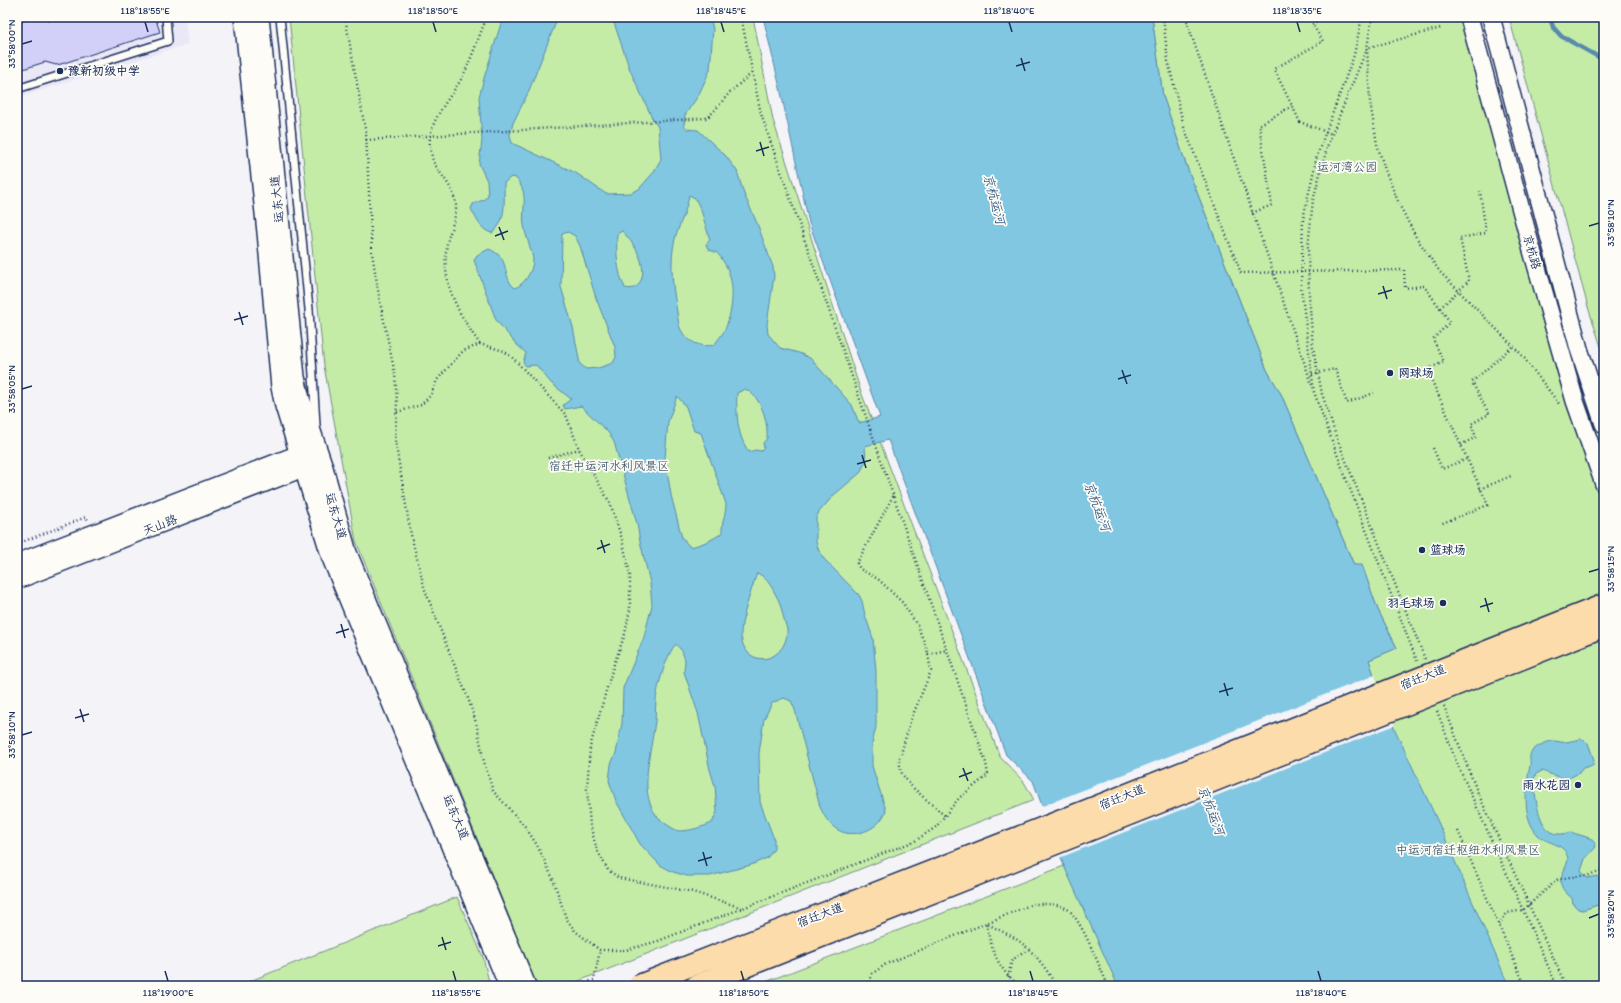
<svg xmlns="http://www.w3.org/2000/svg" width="1621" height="1003" viewBox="0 0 1621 1003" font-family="Itim,'LXGW WenKai TC',sans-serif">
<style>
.built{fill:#eae8f7}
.green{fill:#c5eca7;stroke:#708e82}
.water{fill:#81c7e2;stroke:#588aad;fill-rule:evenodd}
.pier{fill:#f4f3f7}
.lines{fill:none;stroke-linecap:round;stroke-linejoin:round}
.stream{stroke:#588aad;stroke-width:4.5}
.building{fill:#d2cff8;stroke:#1b2f5e}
.service-casing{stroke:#1b2f5e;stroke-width:10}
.tertiary-casing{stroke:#1b2f5e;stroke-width:20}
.secondary-casing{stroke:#1b2f5e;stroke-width:22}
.path{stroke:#1b2f5e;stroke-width:2.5;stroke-dasharray:1 3;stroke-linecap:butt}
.service{stroke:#fdfcf7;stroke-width:7}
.tertiary{stroke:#fdfcf7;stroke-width:17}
.secondary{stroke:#fdfcf7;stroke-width:19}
.primary-bridge-casing{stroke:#1b2f5e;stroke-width:24;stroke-linecap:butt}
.primary-bridge{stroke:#fddcac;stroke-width:21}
.ticks{fill:none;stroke:#1b2f5e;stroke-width:1.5}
.poi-dot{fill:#1b2f5e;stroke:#fdfcf7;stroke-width:1.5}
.labels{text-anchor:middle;stroke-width:3.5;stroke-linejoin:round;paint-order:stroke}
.poi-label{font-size:12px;font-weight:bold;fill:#1b2f5e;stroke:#fdfcf7;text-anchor:start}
.park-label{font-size:12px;fill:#465e70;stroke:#fdfcf7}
.street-label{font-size:12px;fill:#1b2f5e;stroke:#fdfcf7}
.water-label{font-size:13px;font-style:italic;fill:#3a5d86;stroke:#fdfcf7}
.neatline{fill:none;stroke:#1b2f5e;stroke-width:1.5}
.ticks-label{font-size:10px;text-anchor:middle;fill:#1b2f5e}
</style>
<rect width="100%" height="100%" fill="#f4f3f7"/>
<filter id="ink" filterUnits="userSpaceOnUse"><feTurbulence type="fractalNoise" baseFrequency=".025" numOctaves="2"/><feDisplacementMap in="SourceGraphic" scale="8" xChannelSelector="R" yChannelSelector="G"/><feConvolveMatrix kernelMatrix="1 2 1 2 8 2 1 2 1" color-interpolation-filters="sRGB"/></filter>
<g filter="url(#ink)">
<path class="built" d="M 17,17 L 185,17 L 188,44 L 17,98 Z"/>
<path class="green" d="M 289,17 L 753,17 L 773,120 L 860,389 L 1000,757 L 1024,782 L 1034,800 L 566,986 L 537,986 L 356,541 L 324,366 Z
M 1152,17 L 1462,17 L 1501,169 L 1560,379 L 1604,499 L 1604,986 L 755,986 L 1064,866 L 1384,706 L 1369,660 L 1397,648 L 1378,610 L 1362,566 L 1354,565 L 1281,394 L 1267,370 L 1187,167 L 1163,96 Z
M 1509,17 L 1604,17 L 1604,356 L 1588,307 Z
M 457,897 L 483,957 L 490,986 L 238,986 Z"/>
<path class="water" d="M 503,17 L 558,17 L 528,93 L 513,123 L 510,135 L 512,143 L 576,173 L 606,194 L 631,193 L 639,189 L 653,173 L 661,159 L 658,127 L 653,120 L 630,70 L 612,17 L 667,17 L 674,20 L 677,17 L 710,17 L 713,29 L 710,70 L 698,96 L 685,115 L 684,126 L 687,129 L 698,130 L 726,156 L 737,171 L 744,194 L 757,223 L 773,267 L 774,276 L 767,324 L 768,334 L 780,348 L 799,353 L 810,358 L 852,405 L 859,423 L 880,417 L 809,223 L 780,88 L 763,17 L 1152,17 L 1163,96 L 1187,167 L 1267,370 L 1281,394 L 1354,565 L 1362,565 L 1378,610 L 1397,648 L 1369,660 L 1384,706 L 1438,822 L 1509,986 L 1118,986 L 1064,866 L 1033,781 L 1006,755 L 888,440 L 865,446 L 866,461 L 860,473 L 834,495 L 819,512 L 816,518 L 816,542 L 819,551 L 824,559 L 859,595 L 862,601 L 865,615 L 873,638 L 876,671 L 876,727 L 872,744 L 872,766 L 886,810 C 881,830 851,841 835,828 C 827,822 824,815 820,807 L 795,710 L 791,701 L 784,698 L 772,703 L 764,719 L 759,753 L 760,802 L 774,839 L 774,849 L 767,858 L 751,865 L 710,876 L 687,876 L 673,872 L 660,865 L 640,844 L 616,801 L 609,781 L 611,764 L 616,753 L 622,723 L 623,688 L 644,637 L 652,605 L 650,583 L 640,541 L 637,524 L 614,442 L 608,432 L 581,406 L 565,409 L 563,405 L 571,399 L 551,383 L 536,365 L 526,366 L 523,362 L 526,353 L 516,344 L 496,320 L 474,260 L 477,255 L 489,249 C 494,251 499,254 502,259 C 507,268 506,282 515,288 C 524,284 532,273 533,261 C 533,252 525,236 524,225 C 522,215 526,202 523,191 C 522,187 518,181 516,178 L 511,177 L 504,183 C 504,200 507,222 492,233 C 481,231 476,218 471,209 L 473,204 L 483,200 L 488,196 L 487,181 L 479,164 L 482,140 L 479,97 L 484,78 ZM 689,195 L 695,198 L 701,210 L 710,240 L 706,244 C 708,252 712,250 717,253 C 719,255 722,259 723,261 C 735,278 734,304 727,324 C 725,332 719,338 714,345 C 701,348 687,342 681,330 C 678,325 678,317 677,312 C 673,288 669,263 675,239 C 679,224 687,211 689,195 ZM 622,231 C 634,243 650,267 639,284 C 635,289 631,289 625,288 C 617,272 616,252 617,234 ZM 568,232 L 575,236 L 580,246 L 596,298 L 615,347 L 616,357 L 613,363 L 598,368 L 586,369 L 580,364 L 573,327 L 561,287 L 562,234 ZM 745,389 C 761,396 768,421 767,438 L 763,443 L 764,448 L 761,451 L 755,450 L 749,452 C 737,436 736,412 737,393 ZM 677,396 L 686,407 L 694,431 L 701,433 L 726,504 C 726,515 721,523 722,533 C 712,540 703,544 690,547 L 682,538 L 671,495 L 665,458 L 668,422 ZM 757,573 C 768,578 772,588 778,599 C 781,605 782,612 784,619 C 785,624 788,629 787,634 C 783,664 745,669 741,636 C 740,622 752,588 757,573 ZM 676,644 L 682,651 L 685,660 L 684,672 L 698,713 L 710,770 L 715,786 L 717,812 L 712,823 C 702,827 690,831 679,831 C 675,830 669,826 666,824 C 635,804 650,758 654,728 C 656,719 655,710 656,701 C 657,687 667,653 676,644 Z
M 1581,739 L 1588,743 L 1594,760 L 1593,765 L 1583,768 L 1579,773 L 1569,778 L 1561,778 L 1542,771 L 1536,774 L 1533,780 C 1537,802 1538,844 1571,832 C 1579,836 1595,836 1596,847 L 1585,859 L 1581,871 L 1587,878 L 1597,876 L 1604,887 L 1604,903 L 1583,910 L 1578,909 L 1573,904 L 1572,898 C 1547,880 1572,869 1567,855 C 1563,843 1545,843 1538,835 C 1521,817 1526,787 1530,765 C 1531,760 1528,756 1532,751 C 1537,746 1547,741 1554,741 C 1558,741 1562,743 1566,742 C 1571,741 1576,740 1581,739 Z"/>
<path class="pier" d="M 1375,675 L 1385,706 L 1395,725 L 1059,858 L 1040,807 Z"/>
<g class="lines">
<path class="stream" d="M 1550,17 L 1553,27 L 1561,36 L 1604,60"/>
</g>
<path class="building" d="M 35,17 L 46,17 L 48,21 L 60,17 L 155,17 L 160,32 L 61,64 L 56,65 L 45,62 L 17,71 L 17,23 Z"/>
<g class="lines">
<g class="service-casing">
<path id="service" d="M 280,17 L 309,309 L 316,425
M 17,89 L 168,41 L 166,17"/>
</g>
<g class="tertiary-casing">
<path id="tertiary" d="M 1469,17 L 1531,247 L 1575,401 L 1604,484
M 1491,17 L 1579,349 L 1604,424
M 17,563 L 299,454
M 17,580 L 303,468"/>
</g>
<g class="secondary-casing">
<path id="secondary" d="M 244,17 L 267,232 L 281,387 L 285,406 L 332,558 L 509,986
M 259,17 L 295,377 L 300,399 L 322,464 L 347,553 L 526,986"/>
</g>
<path class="path" d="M 345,17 L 366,134 L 372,253 L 380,302 L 395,374 L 397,401 L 395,440 L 411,535 L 425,590 L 452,659 L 468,698 L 477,726 L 484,762 L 493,791 L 524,825 L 537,845 L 553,879 L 566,918 L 575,931 L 600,950 L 626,950 L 658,941 L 915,841 L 936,827 L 959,798 L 988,775 L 986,763 L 761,114 L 741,17
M 1163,17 L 1168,61 L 1184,127 L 1241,273 L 1404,270 L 1405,288 L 1424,286 L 1450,322 L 1433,339 L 1444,362 L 1414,375
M 1186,17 L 1190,31 L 1312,385
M 1323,17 L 1312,24 L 1323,41 L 1274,69 L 1300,122 L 1332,134
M 1362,17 L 1354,55 L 1317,156 L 1303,219 L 1301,287 L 1314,392 L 1347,481 L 1417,661
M 1372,17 L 1367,48 L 1370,102 L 1377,144 L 1385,170 L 1400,206 L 1416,237 L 1440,272 L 1521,354 L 1560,405
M 366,140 L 707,118 L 716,109 L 730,92 L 752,73
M 1252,213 L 1272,205 L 1259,125 L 1292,106
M 1440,308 L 1469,281 L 1460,238 L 1486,233 L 1480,191
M 480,344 C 459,315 440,282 447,244 C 449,233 455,221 456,209 C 456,189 443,179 434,163 C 432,159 431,151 430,146 C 427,122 452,96 463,76 C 472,57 479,36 487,17
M 1427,370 L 1488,505 L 1440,524
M 1312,374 L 1335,369 L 1347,403 L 1374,393
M 397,412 L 421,405 L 431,395 L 437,380 L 463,351 L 480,344 L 504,351 L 514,359 L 566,415 L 579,449 L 610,503 L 622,539 L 630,574 L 630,609 L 625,634 L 613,667 L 590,747 L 587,789 L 590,825 L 597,850 L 608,870 L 619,878 L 693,892 L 742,908
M 1461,445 L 1476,437 L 1471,424 L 1489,414 L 1472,382 L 1513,346
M 1433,448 L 1442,469 L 1467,459
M 548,458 L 579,449
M 1480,489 L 1511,476
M 893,496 L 857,563 L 860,569 L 878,579 L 903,603 L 917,625 L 927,649 L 931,671 L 910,722 L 899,761 L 902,774 L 912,787 L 945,816
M 17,544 L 86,517 L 88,520
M 928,654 L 947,650
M 1425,659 L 1336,436 L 1322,394 L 1313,347 L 1309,295 L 1308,247 L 1313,200 L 1328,144 L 1367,48 L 1441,28
M 1444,706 L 1477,791 L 1566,986
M 1437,711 L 1456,761 L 1557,986
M 1458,831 L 1525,986
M 1499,925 L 1507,913 L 1523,910 L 1557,880 L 1570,877 L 1589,875 L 1604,869
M 1009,977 C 1010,960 1013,958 1028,949
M 578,986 L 594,980 L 600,950
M 869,986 L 872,974 L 886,964 L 1033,904 C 1043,904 1058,903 1067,909 C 1080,916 1101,970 1108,986
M 1020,986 C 997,969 992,950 986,923 C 996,929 1007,933 1016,939 C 1033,950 1047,969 1056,986"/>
<use href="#service" class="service"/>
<use href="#tertiary" class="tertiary"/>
<use href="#secondary" class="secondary"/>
<g class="primary-bridge-casing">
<path id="primary-bridge" d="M 638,986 L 1058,822 L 1604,605
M 696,986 L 1604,626"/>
</g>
<use href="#primary-bridge" class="primary-bridge"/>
</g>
</g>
<path class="ticks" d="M 145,22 L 148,32M 433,22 L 436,32M 721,22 L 724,32M 1009,22 L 1012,32M 1297,22 L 1300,32M 22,44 L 32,41M 1021,58 L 1025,71M 1016,66 L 1030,62M 760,142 L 764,156M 756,151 L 769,147M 1589,226 L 1599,223M 499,227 L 504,240M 495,236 L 508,231M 1383,286 L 1387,299M 1378,294 L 1392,290M 239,312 L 243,325M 234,320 L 248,316M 1122,370 L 1127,384M 1118,379 L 1131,375M 22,389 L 32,386M 862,455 L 866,468M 857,464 L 871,460M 601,540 L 605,553M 597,549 L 610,544M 1589,572 L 1599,569M 1485,598 L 1489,612M 1480,607 L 1493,603M 341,624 L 345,638M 336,633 L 349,629M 1224,683 L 1228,696M 1219,692 L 1233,688M 80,709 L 84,722M 75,718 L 89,714M 22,735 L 32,732M 963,768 L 968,781M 959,777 L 972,772M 703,852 L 707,866M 698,861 L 712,857M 1589,918 L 1599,914M 442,937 L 446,950M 438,946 L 451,942M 165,971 L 168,981M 453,971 L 456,981M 741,971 L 744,981M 1030,971 L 1033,981M 1318,971 L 1321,981"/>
<g class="poi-dot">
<circle cx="60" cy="71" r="4"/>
<circle cx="1390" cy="373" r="4"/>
<circle cx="1422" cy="550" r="4"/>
<circle cx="1443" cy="603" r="4"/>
<circle cx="1578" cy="785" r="4"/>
</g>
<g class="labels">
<g class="poi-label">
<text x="68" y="75">豫新初级中学</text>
<text x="1398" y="377">网球场</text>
<text x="1430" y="554">篮球场</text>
<text x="1435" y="607" text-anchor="end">羽毛球场</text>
<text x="1570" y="789" text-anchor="end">雨水花园</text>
</g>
<g class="park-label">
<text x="1347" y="171">运河湾公园</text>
<text x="609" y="470">宿迁中运河水利风景区</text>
<text x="1468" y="854">中运河宿迁枢纽水利风景区</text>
</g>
<g class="street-label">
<text transform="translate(277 199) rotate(-96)" y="4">运东大道</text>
<text transform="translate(1532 252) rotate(74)" y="4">京杭路</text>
<text transform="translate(336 516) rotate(74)" y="4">运东大道</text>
<text transform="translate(160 525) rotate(-21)" y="4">天山路</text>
<text transform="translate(1423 677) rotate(-22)" y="4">宿迁大道</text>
<text transform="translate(1122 797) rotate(-22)" y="4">宿迁大道</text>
<text transform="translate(456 817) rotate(67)" y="4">运东大道</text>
<text transform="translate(820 915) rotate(-21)" y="4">宿迁大道</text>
</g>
<g class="water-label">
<text transform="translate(995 199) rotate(75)" y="5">京杭运河</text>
<text transform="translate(1098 506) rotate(69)" y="5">京杭运河</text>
<text transform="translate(1212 810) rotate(69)" y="5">京杭运河</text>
</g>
</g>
<rect width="1621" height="1003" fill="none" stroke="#fdfcf7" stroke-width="44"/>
<rect x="22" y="22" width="1577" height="959" class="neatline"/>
<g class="ticks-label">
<text x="145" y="14">118°18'55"E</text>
<text x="433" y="14">118°18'50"E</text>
<text x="721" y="14">118°18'45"E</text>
<text x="1009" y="14">118°18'40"E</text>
<text x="1297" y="14">118°18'35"E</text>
<text transform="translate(11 44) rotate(-90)" y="4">33°58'00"N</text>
<text transform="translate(1610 223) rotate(-90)" y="4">33°58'10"N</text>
<text transform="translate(11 389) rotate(-90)" y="4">33°58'05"N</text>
<text transform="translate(1610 569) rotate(-90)" y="4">33°58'15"N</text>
<text transform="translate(11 735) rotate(-90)" y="4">33°58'10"N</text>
<text transform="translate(1610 914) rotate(-90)" y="4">33°58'20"N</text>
<text x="168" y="996">118°19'00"E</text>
<text x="456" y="996">118°18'55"E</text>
<text x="744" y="996">118°18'50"E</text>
<text x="1033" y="996">118°18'45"E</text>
<text x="1321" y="996">118°18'40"E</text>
</g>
</svg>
